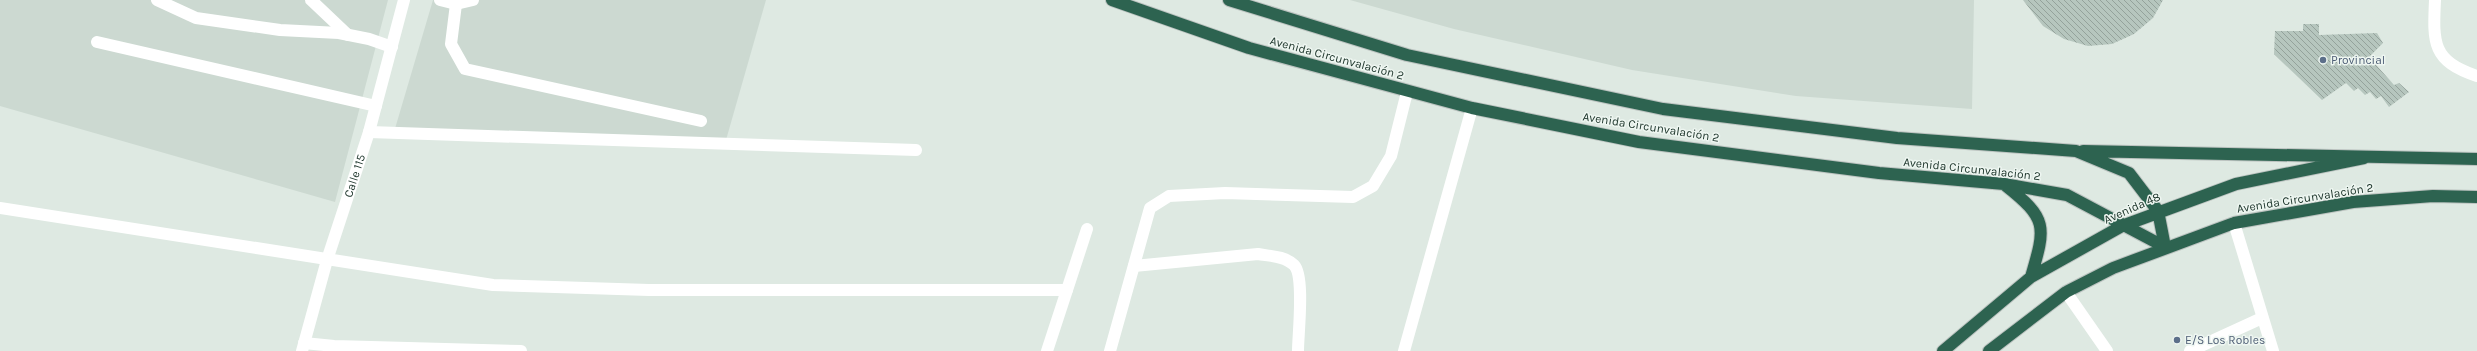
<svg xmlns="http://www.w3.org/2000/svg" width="2477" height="351" viewBox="0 0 2477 351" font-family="Karla,sans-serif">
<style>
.built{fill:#ccd9d1}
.building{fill:url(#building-back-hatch)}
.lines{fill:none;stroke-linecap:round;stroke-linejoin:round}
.highway-casing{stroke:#bcc3c0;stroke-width:14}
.minor{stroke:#fff;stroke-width:12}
.highway{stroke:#2d6350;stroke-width:12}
.service-dot{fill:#5c6f8a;stroke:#eef6f1;stroke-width:1.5}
.labels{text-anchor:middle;stroke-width:3;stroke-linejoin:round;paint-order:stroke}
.street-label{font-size:12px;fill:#20382e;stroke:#eef6f1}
.service-label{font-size:12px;fill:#4e5e75;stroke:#eef6f1;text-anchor:start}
</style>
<defs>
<pattern id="building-back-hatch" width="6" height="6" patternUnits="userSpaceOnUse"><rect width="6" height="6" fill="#b6c6be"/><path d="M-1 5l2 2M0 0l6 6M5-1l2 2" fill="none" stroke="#94a29b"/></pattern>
</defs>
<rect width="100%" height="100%" fill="#dee9e2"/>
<path class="built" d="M 0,0 L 388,0 L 335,202 L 0,106 Z
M 433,0 L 766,0 L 724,147 L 394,132 Z
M 1350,0 L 1974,0 L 1972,109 L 1796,96 L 1632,70 L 1454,29 Z"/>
<path class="building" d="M 2023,0 L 2163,0 L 2153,18 L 2134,34 L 2112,44 L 2088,46 L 2064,39 L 2043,26 Z
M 2303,24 L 2319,24 L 2319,35 L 2377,33 L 2383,43 L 2369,57 L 2394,85 L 2399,83 L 2409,92 L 2389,107 L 2381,96 L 2376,99 L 2370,92 L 2365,95 L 2358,88 L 2354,91 L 2346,83 L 2322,100 L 2274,54 L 2275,31 L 2303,31 Z"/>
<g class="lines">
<g class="highway-casing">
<path id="highway" d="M 1112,0 L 1249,48 L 1472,108 L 1639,142 L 1879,173 L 2004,184 L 2067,195 L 2165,247
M 1229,0 L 1407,55 L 1663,109 L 1897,138 L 2076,151 L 2129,173 L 2158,211 L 2165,247
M 2083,151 L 2477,159
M 2005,185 C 2048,219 2046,226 2031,277
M 1943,351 L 2031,277 L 2122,226 L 2236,184 L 2364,158
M 1989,351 L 2066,292 L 2113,268 L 2234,223 L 2353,202 L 2433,196 L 2477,197"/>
</g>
<g class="minor">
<path d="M 157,0 L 196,18 L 280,30 L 339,33 L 369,39 L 392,47"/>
<path d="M 311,0 L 348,35"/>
<path d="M 440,0 L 456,4 L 473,0"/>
<path d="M 2435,0 C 2433,43 2432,61 2477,76"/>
<path d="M 456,4 L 451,44 L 465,69 L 701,121"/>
<path d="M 97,42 L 376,106"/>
<path d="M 369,132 L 916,150"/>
<path d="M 0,208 L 493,285 L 649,290 L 1067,290"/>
<path d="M 2234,223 L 2273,351"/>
<path d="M 1134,266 L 1258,254 C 1269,256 1285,256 1294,265 C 1305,276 1298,334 1298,351"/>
<path d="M 2066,292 L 2107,351"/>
<path d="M 304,343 L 334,346 L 521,351"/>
<path id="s1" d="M 302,351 L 327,260 L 369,132 L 404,0"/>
<path d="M 1047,351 L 1087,229"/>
<path d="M 1110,351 L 1150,208 L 1169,196 L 1225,193 L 1353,197 L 1373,186 L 1391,156 L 1407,92"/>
<path d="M 1404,351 L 1472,108"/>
<path d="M 2190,351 L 2262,318"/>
</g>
<use href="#highway" class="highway"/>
</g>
<g class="service-dot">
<circle cx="2323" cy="60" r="4"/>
<circle cx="2177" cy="340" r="4"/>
</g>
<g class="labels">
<g class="street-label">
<text transform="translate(1337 58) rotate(15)" y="4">Avenida Circunvalación 2</text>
<text transform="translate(1651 127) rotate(9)" y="4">Avenida Circunvalación 2</text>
<text transform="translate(1972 169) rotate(6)" y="4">Avenida Circunvalación 2</text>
<text dy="4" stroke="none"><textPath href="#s1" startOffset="183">Calle 115</textPath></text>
<text transform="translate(2305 198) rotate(-9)" y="4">Avenida Circunvalación 2</text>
<text transform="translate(2132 208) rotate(-24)" y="4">Avenida 48</text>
</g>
<g class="service-label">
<text x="2331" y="64">Provincial</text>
<text x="2185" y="344">E/S Los Robles</text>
</g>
</g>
</svg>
